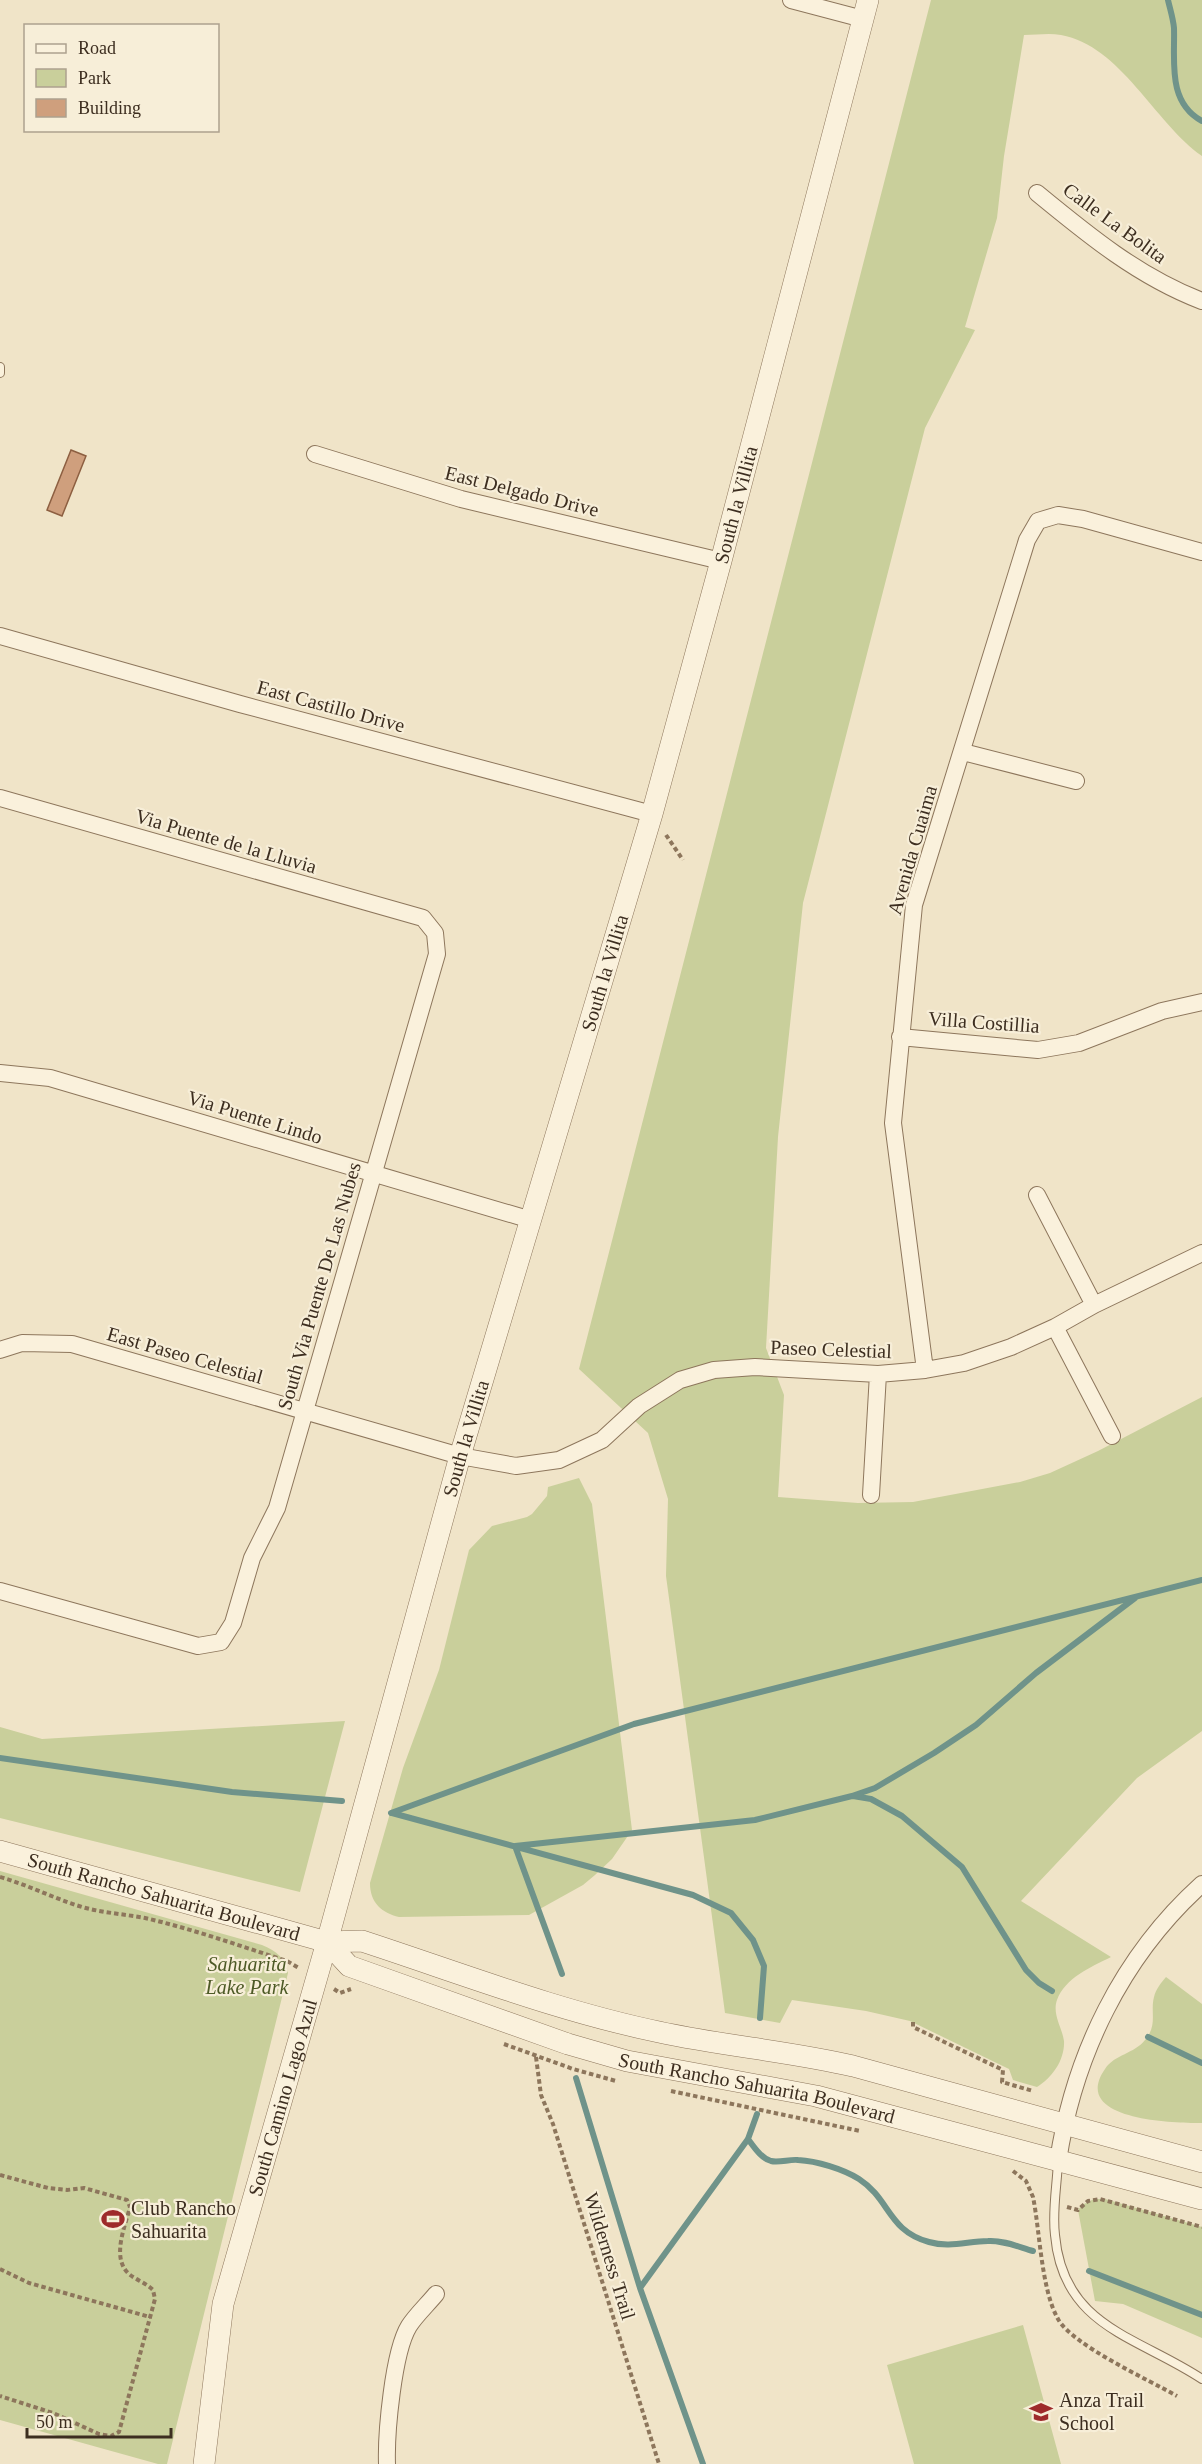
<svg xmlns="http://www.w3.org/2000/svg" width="1202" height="2464" viewBox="0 0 1202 2464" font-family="'Times New Roman',serif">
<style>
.green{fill:#c9cf9b}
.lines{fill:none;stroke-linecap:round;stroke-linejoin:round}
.stream{stroke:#6f938a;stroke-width:6}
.building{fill:#cf9f7d;stroke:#8d5f41;stroke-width:1.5}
.service-casing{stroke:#8d765c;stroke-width:10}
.minor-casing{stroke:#8d765c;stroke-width:18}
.tertiary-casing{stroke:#8d765c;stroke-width:22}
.path{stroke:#8d765c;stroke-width:4;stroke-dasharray:4.5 3;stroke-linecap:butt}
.service{stroke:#faf1dc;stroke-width:8}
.minor{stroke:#faf1dc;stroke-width:16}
.tertiary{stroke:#faf1dc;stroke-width:21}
.labels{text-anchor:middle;stroke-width:4.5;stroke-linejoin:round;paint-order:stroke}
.street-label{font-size:20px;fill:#3d2e20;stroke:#f7eed8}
.park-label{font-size:20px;font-style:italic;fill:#4d5a26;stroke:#f7eed8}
.poi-label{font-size:20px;fill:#3d2e20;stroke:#f7eed8;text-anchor:start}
</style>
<rect width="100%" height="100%" fill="#f0e4c8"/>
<path class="green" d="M 931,0 L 1202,0 L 1202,156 C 1154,122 1121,46 1061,35 C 1049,33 1036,35 1024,35 L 1004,156 L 997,218 L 965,327 L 975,330 L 925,428 L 803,903 L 778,1137 L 766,1348 L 784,1395 L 778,1497 L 858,1503 L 913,1502 L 1020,1482 L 1050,1473 L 1098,1451 L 1202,1397 L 1202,1731 L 1137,1778 L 1021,1901 L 1111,1957 C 1091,1967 1065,1978 1057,2000 C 1052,2014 1062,2027 1064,2041 C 1065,2060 1052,2078 1037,2087 L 1013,2080 L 1009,2069 L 910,2021 L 866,2011 L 792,2000 L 780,2023 L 725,2013 L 666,1576 L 668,1499 L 648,1433 L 579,1369 Z
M 579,1478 L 592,1504 L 632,1830 L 612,1859 L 595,1875 L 583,1885 L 529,1915 L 399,1917 C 382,1913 370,1903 370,1883 L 403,1768 L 439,1670 L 469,1550 L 492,1526 L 527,1517 L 532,1514 L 547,1496 L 548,1487 Z
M 345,1721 L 300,1892 L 0,1818 L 0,1727 L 42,1739 Z
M 0,1871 L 262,1945 C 276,1951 286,1958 288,1973 L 167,2464 L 158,2464 L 0,2420 Z
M 1166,1977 L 1202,2004 L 1202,2123 C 1176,2123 1069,2121 1105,2069 C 1115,2054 1134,2054 1145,2040 C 1158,2025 1150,2012 1154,1997 C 1156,1989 1161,1983 1166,1977 Z
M 1094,2199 L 1105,2199 L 1202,2227 L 1202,2338 L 1123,2304 L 1095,2301 L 1078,2210 L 1082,2205 Z
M 1023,2325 L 1061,2464 L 914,2464 L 887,2365 Z"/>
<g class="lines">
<path class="stream" d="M 1168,0 C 1170,9 1173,18 1174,28 C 1175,61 1167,102 1202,121
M 0,1758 L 232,1792 L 342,1801
M 853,1796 L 871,1799 L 902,1816 L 962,1867 L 1026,1970 L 1039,1983 L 1052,1991
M 391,1813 L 634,1724 L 1202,1580
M 392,1813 L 693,1895 L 731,1913 L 753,1940 L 764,1966 L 760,2018
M 562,1974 L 515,1846 L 755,1820 L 852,1796 L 875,1788 L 934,1753 L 976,1725 L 1036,1673 L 1135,1598
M 1148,2037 L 1202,2063
M 576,2078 L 640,2288
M 748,2139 C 754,2147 761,2158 771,2161 C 779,2163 790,2159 798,2160 C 817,2161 843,2169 859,2179 C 890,2199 888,2231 929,2242 C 950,2248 968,2241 988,2241 C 1003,2240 1019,2247 1033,2251
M 1089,2271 L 1202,2315
M 703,2464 L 640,2288 L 748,2139 L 757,2114"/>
</g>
<path class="building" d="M 71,450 L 86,456 L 62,516 L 47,510 Z"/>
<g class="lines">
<g class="service-casing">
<path id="service" d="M 0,367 L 0,373
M 1058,2161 C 1057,2186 1052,2211 1055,2235 C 1063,2327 1137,2336 1202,2379"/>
</g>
<g class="minor-casing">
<path id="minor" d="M 791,0 L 863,19
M 1037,193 C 1088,235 1139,277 1202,301
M 315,454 L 461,499 L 721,561
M 0,636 L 240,704 L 652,814
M 963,752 L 1076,781
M 0,798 L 423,918 L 435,933 L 437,954 L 277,1508 L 252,1558 L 233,1623 L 221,1642 L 198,1646 L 0,1591
M 900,1037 L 1038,1050 L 1079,1043 L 1162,1011 L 1202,1002
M 0,1073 L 50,1078 L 531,1220
M 1037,1195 L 1094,1305
M 1055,1327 L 1112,1436
M 0,1350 L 22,1343 L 72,1344 L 460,1456 L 516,1466 L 559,1460 L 602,1440 L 639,1406 L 680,1380 L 714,1370 L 755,1367 L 878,1374 L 925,1370 L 964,1363 L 1011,1347 L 1055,1327 L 1094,1305 L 1202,1253
M 925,1370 L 893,1123 L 914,905 L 1027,540 L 1038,521 L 1058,515 L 1083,519 L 1202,552
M 871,1495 L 878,1374
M 1058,2161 C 1074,2055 1122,1956 1202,1884
M 387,2464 C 386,2434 393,2352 409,2326 C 416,2315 427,2305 436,2294"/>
</g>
<g class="tertiary-casing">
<g id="tertiary">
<path id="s1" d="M 0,1851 L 327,1942 L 362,1941 C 460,1973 558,2011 659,2032 C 723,2046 789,2051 853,2066 L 1202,2162"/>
<path id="s2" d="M 327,1942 L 349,1966 L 568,2044 L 627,2061 L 816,2096 L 1202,2199"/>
<path id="s3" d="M 204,2464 L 223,2304 L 327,1942 L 460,1456 L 652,814 L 721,561 L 868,0"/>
</g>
</g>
<path class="path" d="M 666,835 L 683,860
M 0,1877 C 28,1885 53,1898 82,1907 C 103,1913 124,1914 145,1918 C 193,1929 240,1946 287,1961 L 299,1968
M 334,1989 L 340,1993 L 351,1989
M 913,2022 L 913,2027 L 1003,2070 L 1002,2082 L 1033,2091
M 504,2044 L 573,2069 L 616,2081
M 536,2057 L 541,2095 L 553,2124 L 659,2464
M 671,2091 L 860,2131
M 1013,2171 L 1026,2181 L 1033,2197 C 1040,2231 1041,2289 1058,2319 C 1072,2345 1149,2380 1177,2396
M 0,2175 L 48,2188 L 67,2190 L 84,2188 L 127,2200 L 130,2207 C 125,2227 111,2258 129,2274 C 136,2280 146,2283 153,2290 L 155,2299 L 119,2432 L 111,2436 L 99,2434 L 53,2413 L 0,2396
M 1067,2207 L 1078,2210 L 1088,2201 L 1100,2199 L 1202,2227
M 0,2269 L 29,2283 L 150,2317"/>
<use href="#service" class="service"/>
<use href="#minor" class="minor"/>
<use href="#tertiary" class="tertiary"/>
</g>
<defs>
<g id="stadium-bare" transform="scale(1.8)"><path d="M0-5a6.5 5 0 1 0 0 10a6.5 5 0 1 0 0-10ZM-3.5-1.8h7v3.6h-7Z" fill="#9e2a2b" stroke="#f7eed8" stroke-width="2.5" paint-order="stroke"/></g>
<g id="school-bare" transform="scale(1.8)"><path d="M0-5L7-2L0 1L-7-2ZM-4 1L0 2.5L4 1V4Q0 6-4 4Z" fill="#9e2a2b" stroke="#f7eed8" stroke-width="2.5" paint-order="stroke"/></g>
</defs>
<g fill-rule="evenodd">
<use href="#stadium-bare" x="113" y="2219"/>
<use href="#school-bare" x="1041" y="2412"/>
</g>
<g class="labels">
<g class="street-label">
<text transform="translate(1115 223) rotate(36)" y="7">Calle La Bolita</text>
<text transform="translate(522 491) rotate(14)" y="7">East Delgado Drive</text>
<text dy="7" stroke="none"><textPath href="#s3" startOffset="2032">South la Villita</textPath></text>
<text transform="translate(331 706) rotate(15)" y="7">East Castillo Drive</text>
<text transform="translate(226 841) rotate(16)" y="7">Via Puente de la Lluvia</text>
<text transform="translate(912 850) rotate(-74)" y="7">Avenida Cuaima</text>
<text dy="7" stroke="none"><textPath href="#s3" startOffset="1546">South la Villita</textPath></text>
<text transform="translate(984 1022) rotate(4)" y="7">Villa Costillia</text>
<text transform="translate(255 1117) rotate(17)" y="7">Via Puente Lindo</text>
<text transform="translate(319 1286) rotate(-74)" y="7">South Via Puente De Las Nubes</text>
<text transform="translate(831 1349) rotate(2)" y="7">Paseo Celestial</text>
<text transform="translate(185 1355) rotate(16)" y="7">East Paseo Celestial</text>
<text dy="7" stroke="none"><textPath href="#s3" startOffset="1060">South la Villita</textPath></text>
<text dy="7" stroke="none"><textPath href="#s1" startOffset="170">South Rancho Sahuarita Boulevard</textPath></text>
<text dy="7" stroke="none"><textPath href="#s2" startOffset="459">South Rancho Sahuarita Boulevard</textPath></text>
<text dy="7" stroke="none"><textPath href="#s3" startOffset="376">South Camino Lago Azul</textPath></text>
<text transform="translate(610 2256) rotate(73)" y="7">Wilderness Trail</text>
</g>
<g class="park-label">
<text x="247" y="1971">Sahuarita<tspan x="247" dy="23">Lake Park</tspan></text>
</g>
<g class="poi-label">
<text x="131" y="2215">Club Rancho<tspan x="131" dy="23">Sahuarita</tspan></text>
<text x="1059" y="2407">Anza Trail<tspan x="1059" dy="23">School</tspan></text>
</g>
</g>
<rect x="24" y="24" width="195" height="108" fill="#f7eed8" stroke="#ada18e" stroke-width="1.5"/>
<rect x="36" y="44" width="30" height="9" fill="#faf1dc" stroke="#ada18e" stroke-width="1.5"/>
<text x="78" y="54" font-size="18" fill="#3d2e20">Road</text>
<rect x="36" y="69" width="30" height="18" fill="#c9cf9b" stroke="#ada18e" stroke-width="1.5"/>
<text x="78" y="84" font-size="18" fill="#3d2e20">Park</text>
<rect x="36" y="99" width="30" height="18" fill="#cf9f7d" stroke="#ada18e" stroke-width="1.5"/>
<text x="78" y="114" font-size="18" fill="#3d2e20">Building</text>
<path d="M27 2428v9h144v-9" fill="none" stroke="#3d2e20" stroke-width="3"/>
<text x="36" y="2428" font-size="18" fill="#3d2e20" stroke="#f7eed8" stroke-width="4.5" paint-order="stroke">50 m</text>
</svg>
